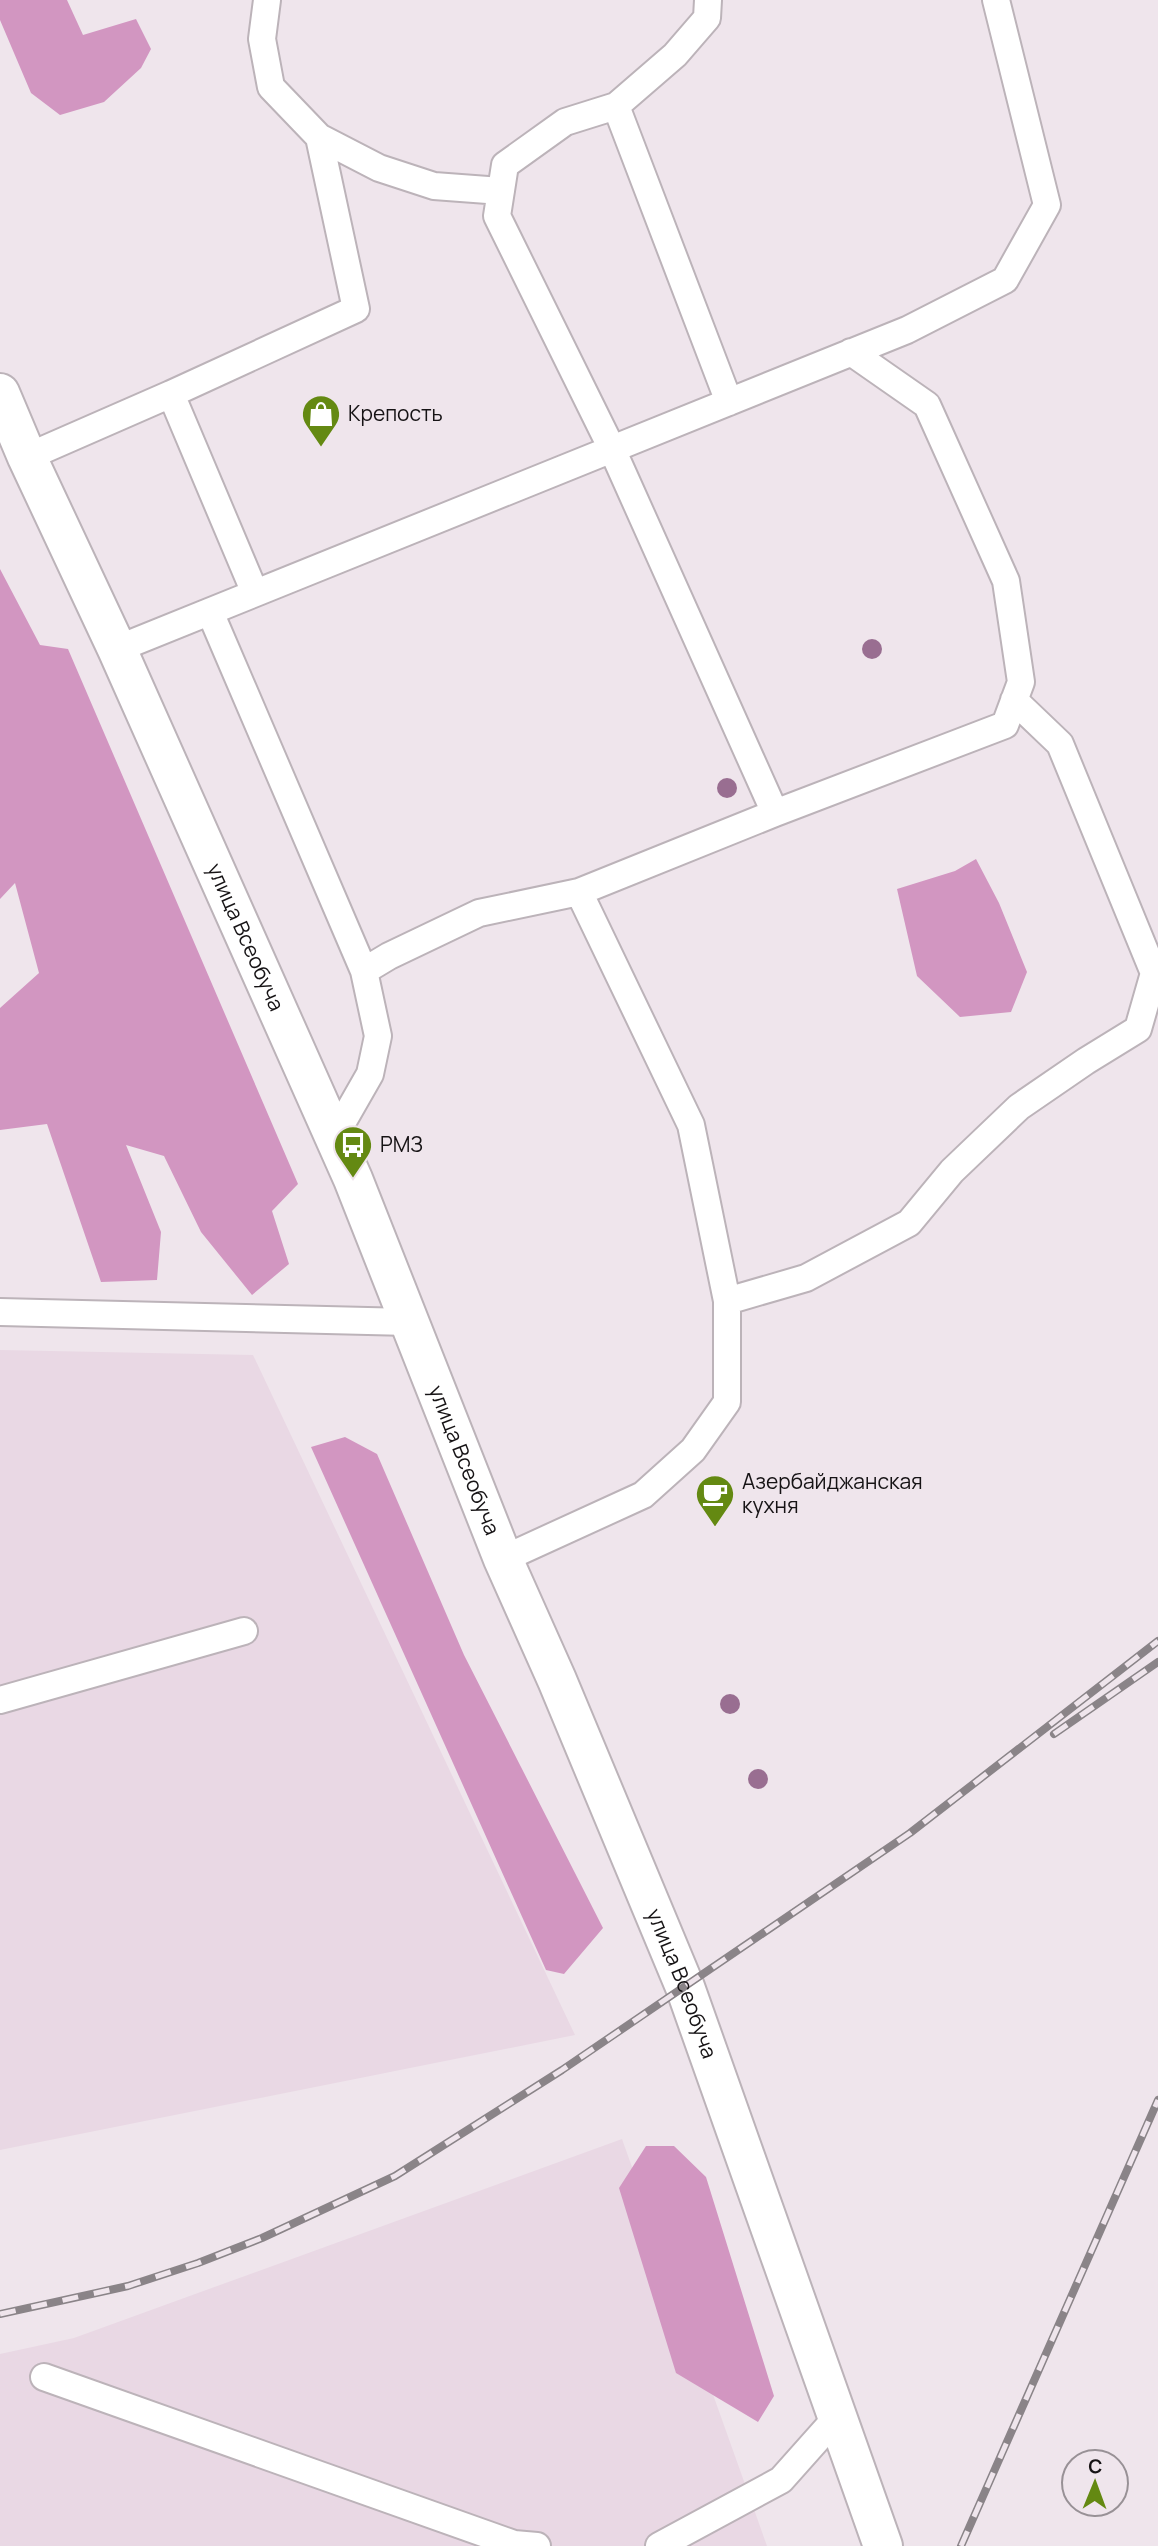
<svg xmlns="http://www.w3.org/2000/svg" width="1158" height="2546" viewBox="0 0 1158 2546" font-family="Manrope,sans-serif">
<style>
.built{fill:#e9d8e4}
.forest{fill:#d296c1}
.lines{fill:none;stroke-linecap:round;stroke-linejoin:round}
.lane-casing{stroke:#bcb3b9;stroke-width:30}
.primary-casing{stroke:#bcb3b9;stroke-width:42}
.lane{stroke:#fff;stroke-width:26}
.primary{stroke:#fff;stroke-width:38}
.rail-casing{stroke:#8a8488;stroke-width:8}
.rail{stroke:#efe5ec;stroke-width:5;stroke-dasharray:16;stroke-linecap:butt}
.tree{fill:#996e91}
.labels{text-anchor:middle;stroke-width:7;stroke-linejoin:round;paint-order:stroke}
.poi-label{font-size:21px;fill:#161315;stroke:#efe5ec;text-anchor:start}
.street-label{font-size:21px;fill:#161315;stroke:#efe5ec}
</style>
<rect width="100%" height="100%" fill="#efe5ec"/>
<path class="built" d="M 0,1350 L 253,1355 L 575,2035 L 0,2150 Z
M 622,2139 L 767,2546 L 0,2546 L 0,2354 L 74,2338 Z"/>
<path class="forest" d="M 0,0 L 67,0 L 83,35 L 136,19 L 151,49 L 141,68 L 104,102 L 60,115 L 31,93 L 0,20 Z
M 0,569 L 40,645 L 68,649 L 298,1184 L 272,1211 L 289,1264 L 252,1295 L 201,1232 L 164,1156 L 126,1145 L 161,1232 L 157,1280 L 101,1282 L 47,1124 L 0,1130 L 0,1008 L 39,973 L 15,883 L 0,899 Z
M 976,859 L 999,903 L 1027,972 L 1011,1012 L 960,1017 L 917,976 L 897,889 L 955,871 Z
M 345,1437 L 377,1454 L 464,1655 L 603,1928 L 564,1974 L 546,1970 L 311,1447 Z
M 646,2146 L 674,2146 L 706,2177 L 774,2396 L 758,2422 L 676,2373 L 619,2188 Z"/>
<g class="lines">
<g class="lane-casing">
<path id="lane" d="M 267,0 L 262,39 L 271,87 L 319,137 L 379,168 L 434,186 L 501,191
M 708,0 L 707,18 L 675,55 L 616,106 L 565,122 L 505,165 L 497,216 L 612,449 L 775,813
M 616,106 L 729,402
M 171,394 L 356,309 L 319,137
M 27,457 L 171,394 L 255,593
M 210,612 L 364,971 L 378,1036 L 370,1074 L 334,1137
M 117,649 L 907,330 L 1005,280 L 1047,205 L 996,0
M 364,971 L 389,956 L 479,913 L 579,892 L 775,813 L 1005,725 L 1021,682 L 1006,581 L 927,405 L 851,352
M 727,1301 L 806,1278 L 909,1223 L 952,1171 L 1019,1107 L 1086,1061 L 1138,1029 L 1154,973 L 1060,744 L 1014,700
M 0,1312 L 409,1322
M 503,1559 L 643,1495 L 693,1450 L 727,1402 L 727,1301 L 691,1125 L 579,892
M 0,1700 L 244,1631
M 44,2377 L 514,2544 L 537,2546
M 659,2546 L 781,2480 L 838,2416"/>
</g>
<g class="primary-casing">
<g id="primary">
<path id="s1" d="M 0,393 L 27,457 L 117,649 L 353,1179 L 503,1559 L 557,1680 L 685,1987 L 883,2546"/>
</g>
</g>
<use href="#lane" class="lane"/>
<use href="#primary" class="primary"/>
<g class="rail-casing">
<path id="rail" d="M 1054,1734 L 1158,1662
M 0,2314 L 128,2286 L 198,2263 L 262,2238 L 395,2176 L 562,2070 L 910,1833 L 1158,1641
M 961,2546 L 1158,2100"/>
</g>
<use href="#rail" class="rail"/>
</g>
<g class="tree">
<circle cx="872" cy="649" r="10"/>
<circle cx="727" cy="788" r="10"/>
<circle cx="730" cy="1704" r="10"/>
<circle cx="758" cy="1779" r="10"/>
</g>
<defs>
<g id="shop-pin" transform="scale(2.0125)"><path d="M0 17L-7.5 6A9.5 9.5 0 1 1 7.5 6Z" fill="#648912" stroke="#efe5ec"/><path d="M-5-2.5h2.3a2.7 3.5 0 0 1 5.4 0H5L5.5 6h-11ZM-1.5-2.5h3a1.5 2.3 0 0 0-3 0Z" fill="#fff"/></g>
<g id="bus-pin" transform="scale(2.0125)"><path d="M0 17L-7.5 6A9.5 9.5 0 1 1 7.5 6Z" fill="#648912" stroke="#efe5ec"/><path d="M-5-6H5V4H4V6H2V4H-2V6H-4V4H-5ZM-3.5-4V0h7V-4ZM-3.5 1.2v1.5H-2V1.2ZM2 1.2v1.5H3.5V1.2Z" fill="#fff"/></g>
<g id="cafe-pin" transform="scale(2.0125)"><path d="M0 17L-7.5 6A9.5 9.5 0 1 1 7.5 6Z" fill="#648912" stroke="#efe5ec"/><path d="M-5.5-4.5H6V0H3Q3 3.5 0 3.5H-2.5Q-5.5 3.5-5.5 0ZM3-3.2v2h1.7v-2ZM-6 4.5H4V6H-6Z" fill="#fff"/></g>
</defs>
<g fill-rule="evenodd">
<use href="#shop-pin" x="321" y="414"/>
<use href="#bus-pin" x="353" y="1145"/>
<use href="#cafe-pin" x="715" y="1494"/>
</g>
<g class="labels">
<g class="poi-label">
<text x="348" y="421">Крепость</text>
<text x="380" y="1152">РМЗ</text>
<text x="742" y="1489">Азербайджанская<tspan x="742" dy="24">кухня</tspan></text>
</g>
<g class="street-label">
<text dy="7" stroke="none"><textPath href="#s1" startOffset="597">улица Всеобуча</textPath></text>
<text dy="7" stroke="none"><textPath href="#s1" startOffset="1164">улица Всеобуча</textPath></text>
<text dy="7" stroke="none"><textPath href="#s1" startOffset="1731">улица Всеобуча</textPath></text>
</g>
</g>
<g transform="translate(1095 2483) rotate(1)"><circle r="33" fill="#efe5ec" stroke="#989196" stroke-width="2"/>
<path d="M0-5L12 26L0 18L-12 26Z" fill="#648912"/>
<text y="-10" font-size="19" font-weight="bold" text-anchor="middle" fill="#161315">С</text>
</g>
</svg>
